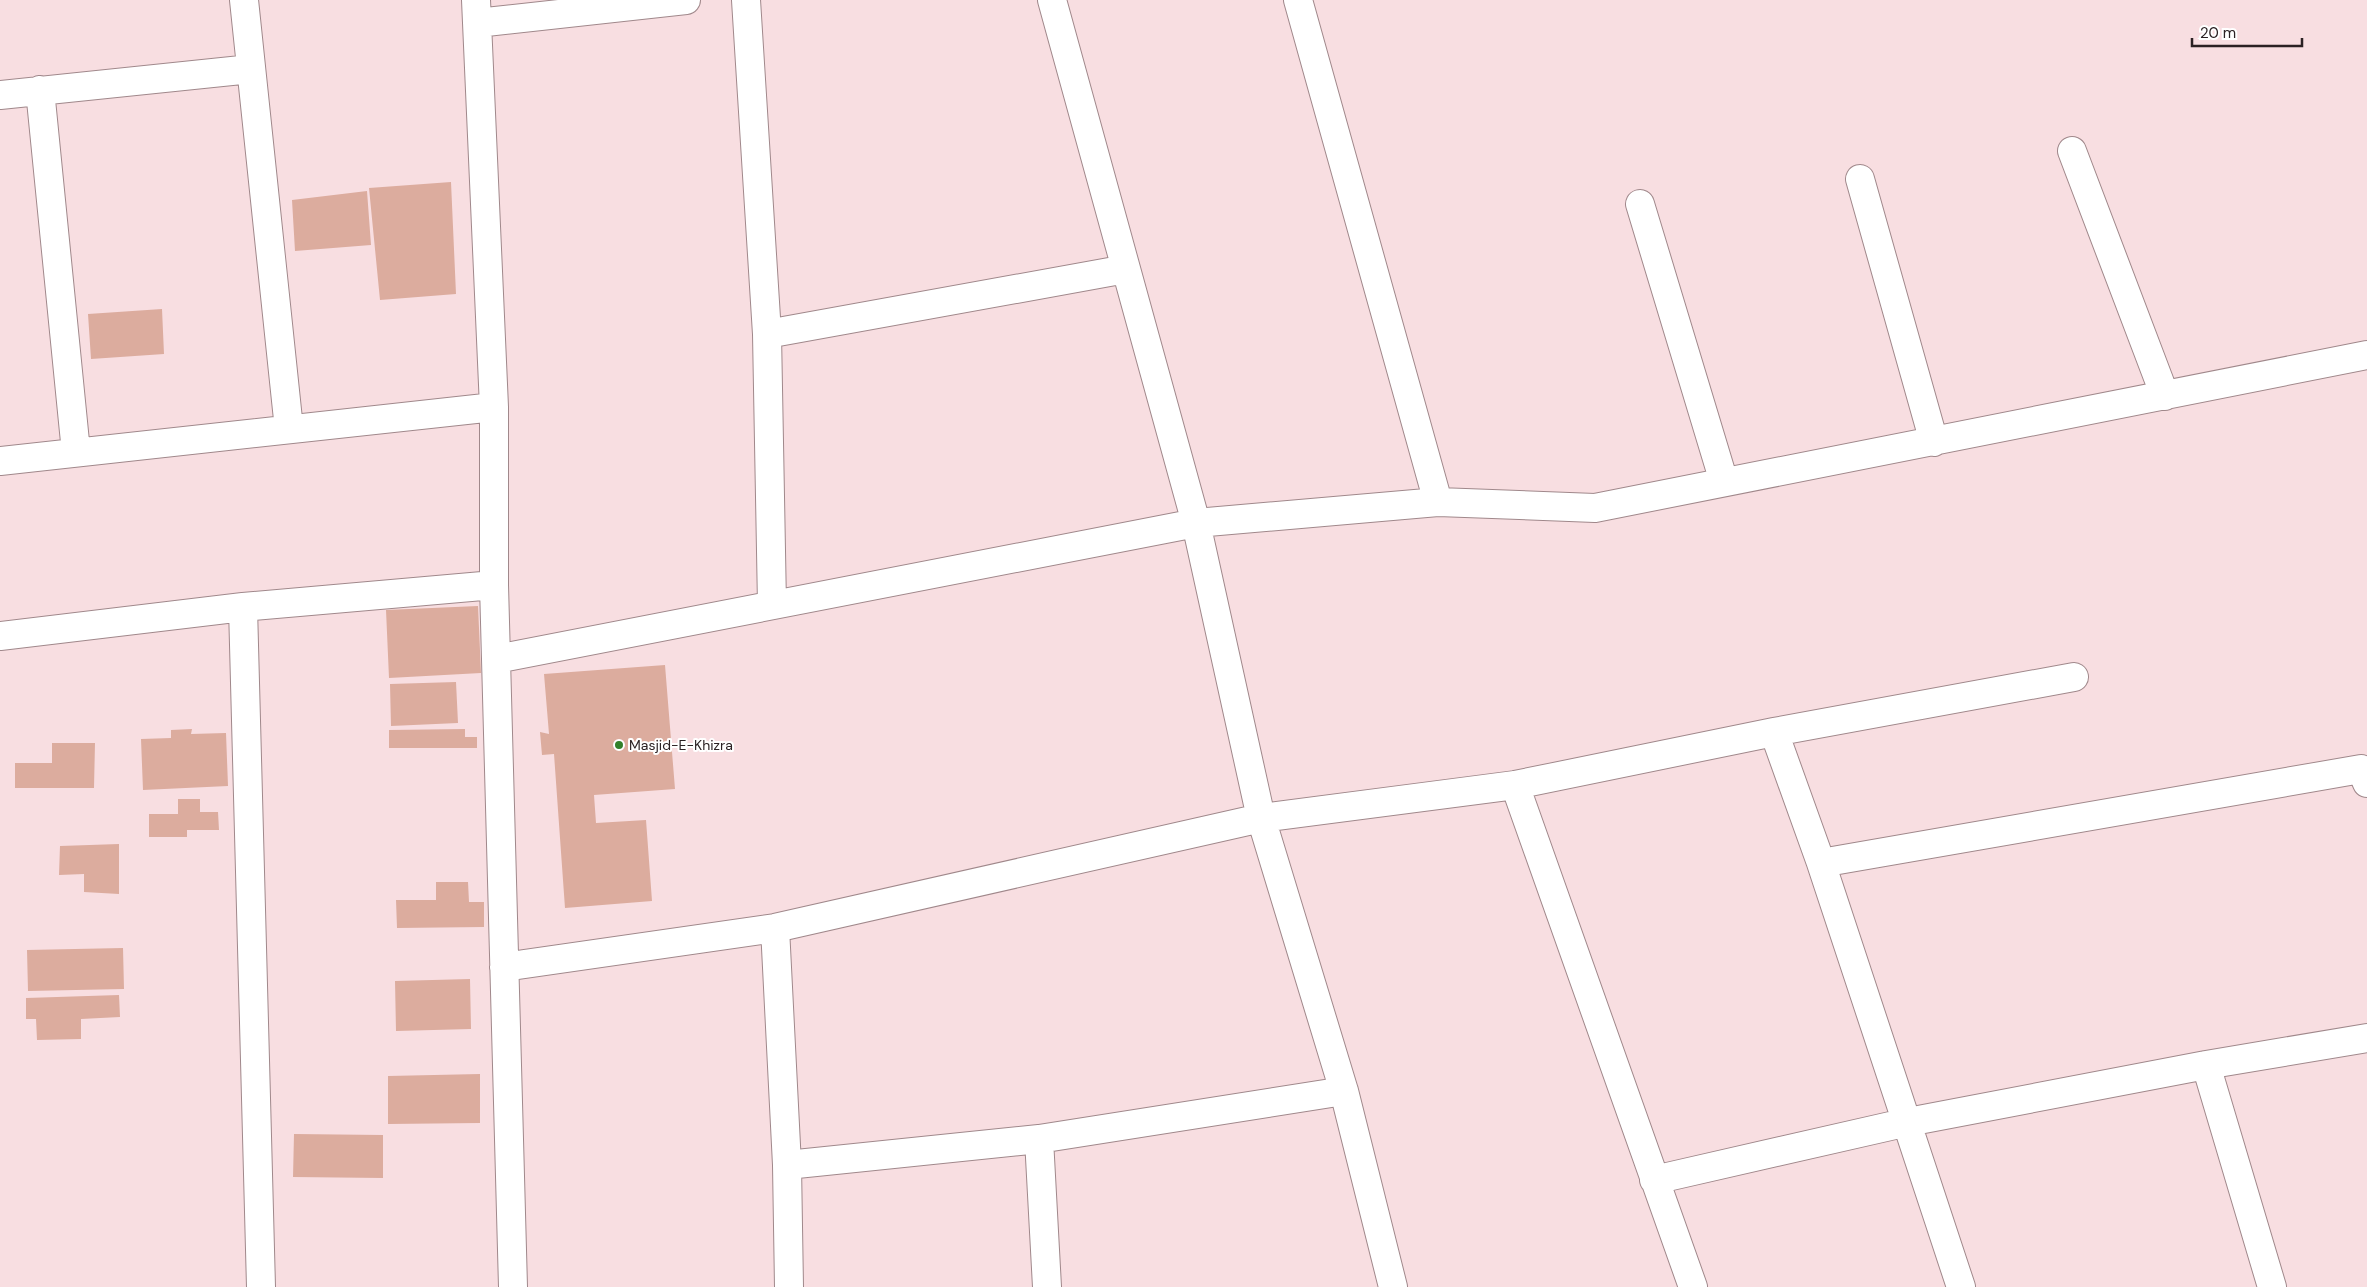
<svg xmlns="http://www.w3.org/2000/svg" width="2367" height="1287" viewBox="0 0 2367 1287" font-family="'DM Sans',sans-serif">
<style>
.building{fill:#dcac9e}
.lines{fill:none;stroke-linecap:round;stroke-linejoin:round}
.street-casing{stroke:#a0888b;stroke-width:30}
.street{stroke:#fff;stroke-width:28}
.poi-dot{fill:#32802a;stroke:#fff;stroke-width:2}
.labels{text-anchor:middle;stroke-width:4;stroke-linejoin:round;paint-order:stroke}
.poi-label{font-size:14px;fill:#2b2123;stroke:#fff;text-anchor:start}
</style>
<rect width="100%" height="100%" fill="#f8dee1"/>
<path class="building" d="M 451,182 L 456,294 L 380,300 L 369,188 Z
M 367,191 L 371,245 L 295,251 L 292,200 Z
M 162,309 L 164,354 L 91,359 L 88,314 Z
M 478,606 L 481,673 L 389,678 L 386,610 Z
M 665,665 L 675,789 L 594,795 L 596,823 L 646,820 L 652,901 L 565,908 L 554,754 L 542,755 L 540,732 L 549,734 L 544,674 Z
M 456,682 L 458,723 L 391,726 L 390,684 Z
M 192,729 L 191,734 L 226,733 L 228,786 L 143,790 L 141,739 L 171,738 L 171,730 Z
M 465,729 L 465,737 L 477,737 L 477,748 L 389,748 L 389,730 Z
M 52,743 L 95,743 L 94,788 L 15,788 L 15,763 L 52,763 Z
M 178,799 L 200,799 L 200,812 L 218,812 L 219,830 L 187,830 L 187,837 L 149,837 L 149,814 L 178,814 Z
M 119,844 L 119,894 L 84,892 L 84,874 L 59,875 L 60,846 Z
M 436,882 L 468,882 L 469,902 L 484,902 L 484,927 L 397,928 L 396,900 L 436,900 Z
M 123,948 L 124,989 L 28,991 L 27,950 Z
M 470,979 L 471,1029 L 396,1031 L 395,981 Z
M 119,995 L 120,1017 L 81,1019 L 81,1039 L 37,1040 L 36,1019 L 26,1019 L 26,998 Z
M 480,1074 L 480,1123 L 388,1124 L 388,1076 Z
M 294,1134 L 383,1135 L 383,1178 L 293,1177 Z"/>
<g class="lines">
<g class="street-casing">
<path id="street" d="M 244,0 L 289,429
M 476,0 L 494,407 L 494,585 L 513,1287
M 746,0 L 767,334 L 772,605
M 1052,0 L 1196,523 L 1261,818 L 1344,1091 L 1393,1287
M 1298,0 L 1438,502
M 477,23 L 686,0
M 40,90 L 76,452
M 0,95 L 251,69
M 2072,151 L 2165,396
M 1860,179 L 1934,442
M 1640,204 L 1724,482
M 767,334 L 1126,269
M 0,461 L 494,407
M 243,607 L 261,1287
M 0,636 L 243,607 L 494,585
M 496,659 L 1196,523 L 1438,502 L 1595,508 L 2367,355
M 1774,732 L 1821,863 L 1961,1287
M 1515,785 L 1693,1287
M 1821,863 L 2361,769 L 2367,783
M 775,928 L 787,1165 L 789,1287
M 504,967 L 775,928 L 1261,818 L 1515,785 L 1774,732 L 2074,677
M 2206,1065 L 2272,1287
M 1039,1139 L 1047,1287
M 787,1165 L 1039,1139 L 1344,1091
M 1654,1180 L 1908,1122 L 2206,1065 L 2367,1038"/>
</g>
<use href="#street" class="street"/>
</g>
<circle class="poi-dot" cx="619" cy="745" r="5"/>
<g class="labels">
<g class="poi-label">
<text x="629" y="750">Masjid-E-Khizra</text>
</g>
</g>
<path d="M2192 38v8h110v-8" fill="none" stroke="#2b2123" stroke-width="2.5"/>
<text x="2200" y="38" font-size="15" fill="#2b2123" stroke="#ffffff" stroke-width="4" paint-order="stroke">20 m</text>
</svg>
